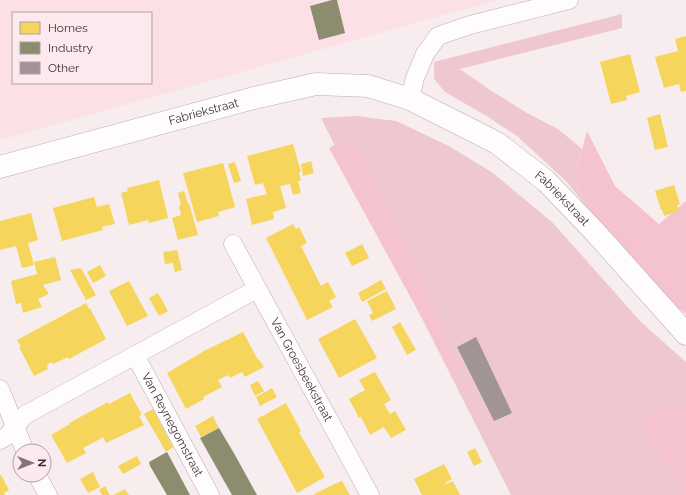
<svg xmlns="http://www.w3.org/2000/svg" width="686" height="495" viewBox="0 0 686 495" font-family="Raleway,sans-serif">
<style>
.built{fill:#fbe0e6;fill-rule:evenodd}
.green{fill:#efc7d1}
.forest{fill:#f5c3d0}
.homes{fill:#f6d55c}
.industry{fill:#8c8c6e}
.building{fill:#a09497}
.lines{fill:none;stroke-linecap:round;stroke-linejoin:round}
.street-casing{stroke:#baaeb1;stroke-width:19}
.secondary-casing{stroke:#baaeb1;stroke-width:23}
.street{stroke:#fefcfd;stroke-width:18}
.secondary{stroke:#fefcfd;stroke-width:22}
.labels{text-anchor:middle;stroke-width:4;stroke-linejoin:round;paint-order:stroke}
.street-label{font-size:12px;fill:#423135;stroke:#fbe9ed}
</style>
<rect width="100%" height="100%" fill="#f7edef"/>
<path class="built" d="M 0,0 L 497,0 L 0,140 ZM 13,13 L 151,13 L 151,83 L 13,83 Z"/>
<path class="green" d="M 622,14 L 622,28 L 460,69 L 490,90 L 527,113 L 558,129 L 582,149 L 574,179 L 593,215 L 567,182 L 517,136 L 485,115 L 445,92 L 434,79 L 434,62 Z
M 356,116 L 396,121 L 449,146 L 493,173 L 553,223 L 641,322 L 686,362 L 686,495 L 511,495 L 321,118 Z"/>
<path class="forest" d="M 587,131 L 615,186 L 659,224 L 686,201 L 686,314 L 676,307 L 593,215 L 574,179 Z
M 344,140 L 367,164 L 452,349 L 459,370 L 453,375 L 329,148 Z
M 665,408 L 686,409 L 686,492 L 640,425 Z"/>
<path class="homes" d="M 686,36 L 686,91 L 681,92 L 679,84 L 664,88 L 655,57 L 678,51 L 675,39 Z
M 630,54 L 640,92 L 626,96 L 627,100 L 611,104 L 600,62 Z
M 660,114 L 668,147 L 655,150 L 647,118 Z
M 293,144 L 301,172 L 299,172 L 301,181 L 298,181 L 301,193 L 293,195 L 290,184 L 280,186 L 286,208 L 273,212 L 274,219 L 252,225 L 246,199 L 267,194 L 263,183 L 255,185 L 247,156 Z
M 311,161 L 314,173 L 303,176 L 301,164 Z
M 235,162 L 241,181 L 234,183 L 228,164 Z
M 223,163 L 235,207 L 218,212 L 219,216 L 197,222 L 183,173 Z
M 159,180 L 168,218 L 149,223 L 148,220 L 129,225 L 121,193 L 128,191 L 127,188 Z
M 674,185 L 680,204 L 677,205 L 679,211 L 664,216 L 662,209 L 661,210 L 655,191 Z
M 184,191 L 188,204 L 189,203 L 198,235 L 178,240 L 172,218 L 181,215 L 179,206 L 181,205 L 178,193 Z
M 94,197 L 97,207 L 109,204 L 115,224 L 102,227 L 103,230 L 62,241 L 53,208 Z
M 31,213 L 38,240 L 28,243 L 34,265 L 22,268 L 16,246 L 0,250 L 0,221 Z
M 293,224 L 296,229 L 299,227 L 307,243 L 301,246 L 321,286 L 328,282 L 336,297 L 329,301 L 333,307 L 307,320 L 266,238 Z
M 362,244 L 369,258 L 352,266 L 345,253 Z
M 177,250 L 182,270 L 175,272 L 173,263 L 165,264 L 163,252 Z
M 55,257 L 61,280 L 43,285 L 49,294 L 38,299 L 42,307 L 23,313 L 21,303 L 16,304 L 11,281 L 37,274 L 34,262 Z
M 100,265 L 106,276 L 93,283 L 87,272 Z
M 81,268 L 96,295 L 86,300 L 70,270 Z
M 381,280 L 386,289 L 362,302 L 358,293 Z
M 129,281 L 148,316 L 127,326 L 109,291 Z
M 387,291 L 396,309 L 372,321 L 369,315 L 373,313 L 367,301 Z
M 158,293 L 168,311 L 159,316 L 149,298 Z
M 86,303 L 89,309 L 90,308 L 106,339 L 69,359 L 68,357 L 53,364 L 52,362 L 47,365 L 48,369 L 34,376 L 19,347 L 21,347 L 17,340 Z
M 355,319 L 377,358 L 339,378 L 318,339 Z
M 400,322 L 416,350 L 407,355 L 392,327 Z
M 243,332 L 257,358 L 260,361 L 264,367 L 245,377 L 242,372 L 230,378 L 228,375 L 218,380 L 222,387 L 203,397 L 204,399 L 186,409 L 167,373 L 204,351 Z
M 375,372 L 391,400 L 384,404 L 390,414 L 395,411 L 406,430 L 391,438 L 384,427 L 370,435 L 361,417 L 359,418 L 349,399 L 365,390 L 359,380 Z
M 258,381 L 264,391 L 255,396 L 250,385 Z
M 272,388 L 277,397 L 260,406 L 256,397 Z
M 130,393 L 142,415 L 139,416 L 144,425 L 106,443 L 103,437 L 102,438 L 83,448 L 86,453 L 67,463 L 51,435 L 70,424 L 69,423 L 108,402 L 109,404 Z
M 286,403 L 301,431 L 299,432 L 325,477 L 297,493 L 257,419 Z
M 153,409 L 173,447 L 166,452 L 144,414 Z
M 213,416 L 219,428 L 201,437 L 195,426 Z
M 475,448 L 482,462 L 474,466 L 467,452 Z
M 137,456 L 141,464 L 123,474 L 118,466 Z
M 444,464 L 452,479 L 445,483 L 446,484 L 453,481 L 460,495 L 422,495 L 414,479 Z
M 93,472 L 100,487 L 88,493 L 80,479 Z
M 1,475 L 9,490 L 4,493 L 5,495 L 0,495 L 0,476 Z
M 342,481 L 350,495 L 313,495 L 330,486 Z
M 105,486 L 110,495 L 102,495 L 99,490 Z
M 125,489 L 129,495 L 113,495 Z"/>
<path class="industry" d="M 332,0 L 337,0 L 345,33 L 319,40 L 310,6 Z
M 219,428 L 235,455 L 257,495 L 232,495 L 219,472 L 200,438 Z
M 167,452 L 174,465 L 190,495 L 167,495 L 150,466 L 149,462 Z"/>
<path class="building" d="M 476,337 L 512,413 L 494,421 L 457,347 Z"/>
<g class="lines">
<g class="street-casing">
<g id="street">
<path d="M 410,99 L 415,78 L 425,54 L 438,36 L 470,25 L 569,0"/>
<path id="s1" d="M 233,244 L 370,495"/>
<path id="s2" d="M 135,355 L 210,495"/>
<path d="M 0,389 L 25,451"/>
<path d="M 0,440 L 7,436 L 25,415 L 257,289"/>
<path d="M 37,475 L 48,495"/>
</g>
</g>
<g class="secondary-casing">
<g id="secondary">
<path id="s3" d="M 0,167 L 254,98 L 316,84 L 368,86 L 410,99 L 497,143 L 546,181 L 595,232 L 686,334"/>
</g>
</g>
<use href="#street" class="street"/>
<use href="#secondary" class="secondary"/>
</g>
<g class="labels">
<g class="street-label">
<text dy="4" stroke="none"><textPath href="#s3" startOffset="211">Fabriekstraat</textPath></text>
<text dy="4" stroke="none"><textPath href="#s3" startOffset="606">Fabriekstraat</textPath></text>
<text dy="4" stroke="none"><textPath href="#s1" startOffset="143">Van Groesbeekstraat</textPath></text>
<text dy="4" stroke="none"><textPath href="#s2" startOffset="79">Van Reynegomstraat</textPath></text>
</g>
</g>
<rect x="12" y="12" width="140" height="72" fill="#fbe9ed" stroke="#b19fa3"/>
<rect x="20" y="22" width="20" height="12" fill="#f6d55c" stroke="#b19fa3"/>
<text x="48" y="32" font-size="12" fill="#423135">Homes</text>
<rect x="20" y="42" width="20" height="12" fill="#8c8c6e" stroke="#b19fa3"/>
<text x="48" y="52" font-size="12" fill="#423135">Industry</text>
<rect x="20" y="62" width="20" height="12" fill="#a09497" stroke="#b19fa3"/>
<text x="48" y="72" font-size="12" fill="#423135">Other</text>
<g transform="translate(32 463) rotate(90)"><circle r="19" fill="#fbe9ed" stroke="#b19fa3"/>
<path d="M0-3L7 15L0 10L-7 15Z" fill="#817376"/>
<text y="-6" font-size="11" font-weight="bold" text-anchor="middle" fill="#423135">N</text>
</g>
</svg>
